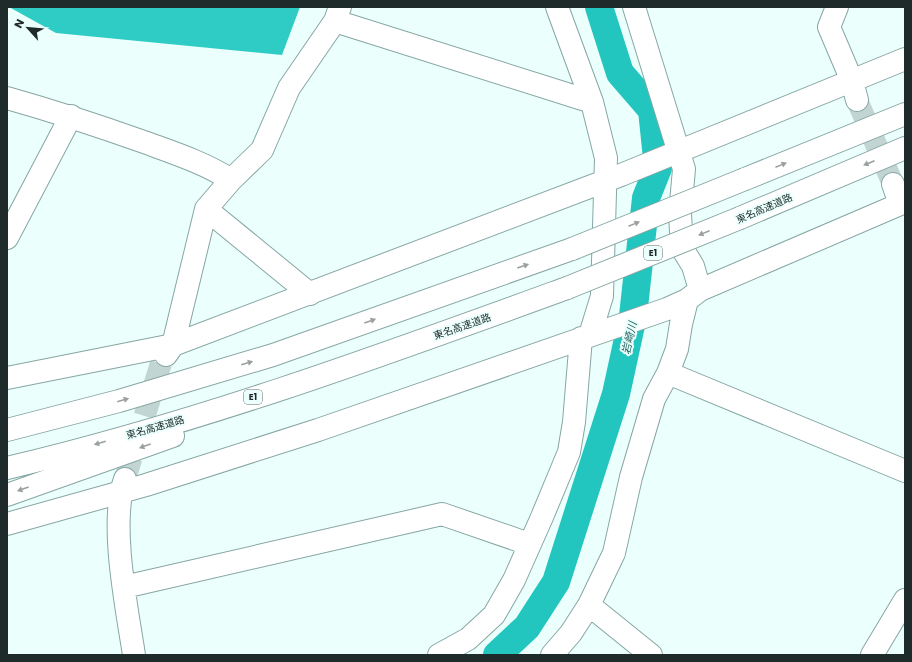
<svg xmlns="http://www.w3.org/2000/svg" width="912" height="662" viewBox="0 0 912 662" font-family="Poppins,'Noto Sans JP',sans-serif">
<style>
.forest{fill:#2eccc5}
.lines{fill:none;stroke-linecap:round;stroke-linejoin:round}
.river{stroke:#22c6bf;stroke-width:28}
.minor-tunnel{stroke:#c2d5d3;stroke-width:22;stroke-dasharray:22 11;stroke-linecap:butt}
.minor-casing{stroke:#86a6a4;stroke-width:24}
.highway-casing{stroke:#86a6a4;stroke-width:24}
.minor{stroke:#fff;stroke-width:22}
.highway{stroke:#fff;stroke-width:22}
.highway-bridge-casing{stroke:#86a6a4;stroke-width:24;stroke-linecap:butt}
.highway-bridge{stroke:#fff;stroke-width:22}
.oneway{fill:#9aa09f}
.labels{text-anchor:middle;stroke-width:4;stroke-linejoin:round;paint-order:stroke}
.shield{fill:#ebfffd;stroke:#5c6b69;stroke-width:1}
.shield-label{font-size:9px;font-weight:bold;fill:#1e2b2a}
.street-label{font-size:10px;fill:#1e2b2a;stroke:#ebfffd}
.water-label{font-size:11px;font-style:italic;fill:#276360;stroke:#ebfffd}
</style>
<rect width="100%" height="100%" fill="#ebfffd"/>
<path class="forest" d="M 9,7 L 300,7 L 282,55 L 56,33 Z"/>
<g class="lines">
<path class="river" d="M 497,655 L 527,627 L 556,582 L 616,394 L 633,316 L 646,198 L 658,168 L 652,110 L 620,73 L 599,7"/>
<path class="minor-tunnel" d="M 857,100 L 893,184
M 125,479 L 162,360"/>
<g class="minor-casing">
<path id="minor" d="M 557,7 L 592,102 L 606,158 L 602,296 L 590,335
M 634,7 L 684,169 L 680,214 L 682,248 L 693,266 L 700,290
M 837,7 L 829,27 L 852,81 L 857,100
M 335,21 L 592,102
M 7,98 C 53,111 99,126 144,142 C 174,153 205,163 231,180
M 893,184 L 900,204
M 206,209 L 310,294
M 7,238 L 71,116
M 166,355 L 173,345 L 206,209 L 231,180 L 262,150 L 289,88 L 335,21 L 340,7
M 668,373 L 905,471
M 7,378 L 173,345 L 621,175 L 905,59
M 125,479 C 109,522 127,609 134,655
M 7,524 L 146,485 L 318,430 L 667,309 L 687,300 L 700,290 L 905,202
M 124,587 L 442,514 L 529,544
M 439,655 L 468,639 L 494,615 L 514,580 L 542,517 L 569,452 L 574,422 L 581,338
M 552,655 L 571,633 L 589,605
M 651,655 L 589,605 L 614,553 L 631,477 L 654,399 L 668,373 L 677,349 L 681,324 L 687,300
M 872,655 L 905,600"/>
</g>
<g class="highway-casing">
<path id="highway" d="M 745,179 L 905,114
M 740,218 L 905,148
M 7,430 L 119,401 L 273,355 L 572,249
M 7,468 C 198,423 383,355 567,288
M 7,495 L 173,436"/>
</g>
<use href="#minor" class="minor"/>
<use href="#highway" class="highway"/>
<g class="highway-bridge-casing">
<path id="highway-bridge" d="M 572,249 L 745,179
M 567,288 L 740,218"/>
</g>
<use href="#highway-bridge" class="highway-bridge"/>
</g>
<defs><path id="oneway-solid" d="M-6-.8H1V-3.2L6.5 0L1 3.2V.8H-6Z"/></defs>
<g class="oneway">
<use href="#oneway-solid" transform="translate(869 163) rotate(157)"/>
<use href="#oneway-solid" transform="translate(781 165) rotate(-22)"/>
<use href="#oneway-solid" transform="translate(634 224) rotate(-22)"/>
<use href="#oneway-solid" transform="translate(704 233) rotate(158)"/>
<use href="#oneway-solid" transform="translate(523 266) rotate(-19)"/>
<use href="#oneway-solid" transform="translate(370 321) rotate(-20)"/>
<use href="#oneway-solid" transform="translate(247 363) rotate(-16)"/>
<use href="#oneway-solid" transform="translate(123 400) rotate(-16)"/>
<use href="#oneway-solid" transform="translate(100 443) rotate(164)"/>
<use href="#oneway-solid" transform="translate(145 446) rotate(160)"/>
<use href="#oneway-solid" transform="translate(23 489) rotate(160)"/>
</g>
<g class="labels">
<g class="shield">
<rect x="644" y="246" width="18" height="14" rx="3"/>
<rect x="244" y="390" width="18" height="14" rx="3"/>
</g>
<g class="shield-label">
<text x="653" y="256">E1</text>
<text x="253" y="400">E1</text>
</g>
<g class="street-label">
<text transform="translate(764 208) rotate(-23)" y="4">東名高速道路</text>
<text transform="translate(462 326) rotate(-19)" y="4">東名高速道路</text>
<text transform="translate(155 427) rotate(-16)" y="4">東名高速道路</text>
</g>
<g class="water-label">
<text transform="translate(629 338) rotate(-77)" y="4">岩崎川</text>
</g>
</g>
<rect width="912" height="662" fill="none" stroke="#1e2b2a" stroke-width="16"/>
<g transform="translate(28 28) rotate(297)" stroke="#ebfffd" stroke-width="3" paint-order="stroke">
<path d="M0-3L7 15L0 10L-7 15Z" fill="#1e2b2a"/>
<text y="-6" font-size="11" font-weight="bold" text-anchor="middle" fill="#1e2b2a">N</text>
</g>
</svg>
